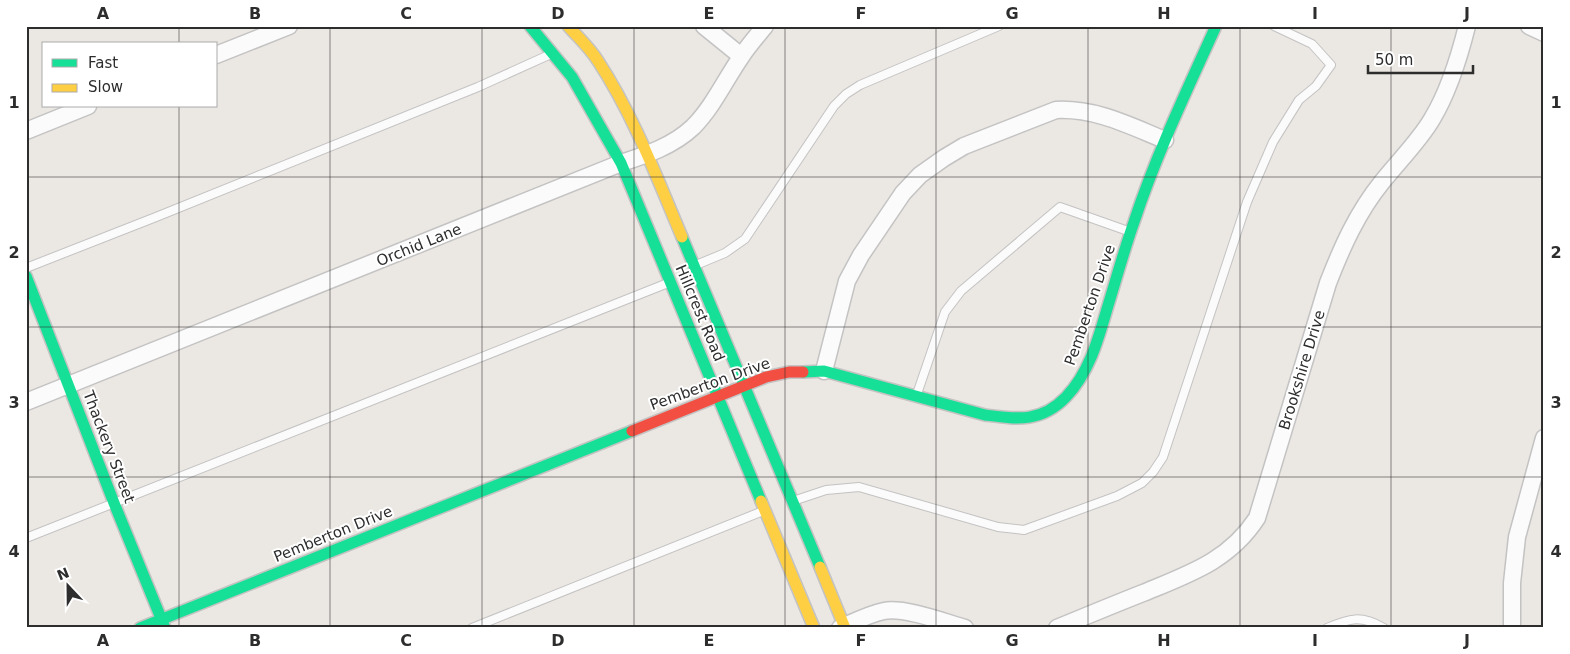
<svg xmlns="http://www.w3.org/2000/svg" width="1570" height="654" viewBox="0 0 1570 654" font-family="'DejaVu Sans',sans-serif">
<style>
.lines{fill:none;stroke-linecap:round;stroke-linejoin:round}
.lane-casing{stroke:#c4c3c3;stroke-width:10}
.street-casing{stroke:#c4c3c3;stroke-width:19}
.fast-casing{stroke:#c4c3c3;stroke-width:14}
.slow-casing{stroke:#c4c3c3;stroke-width:14}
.jam-casing{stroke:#c4c3c3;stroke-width:14}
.lane{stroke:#fcfbfb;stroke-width:8}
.street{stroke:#fcfbfb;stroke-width:16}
.fast{stroke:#16e098;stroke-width:11}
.slow{stroke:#ffcf43;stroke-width:11}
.jam{stroke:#f24e42;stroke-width:11}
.grid{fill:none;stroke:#2d2d2d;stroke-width:1;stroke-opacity:0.55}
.labels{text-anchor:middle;stroke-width:4;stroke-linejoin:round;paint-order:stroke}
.street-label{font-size:15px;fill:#2d2d2d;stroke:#fff}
.neatline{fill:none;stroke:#2d2d2d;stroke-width:2}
.grid-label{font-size:16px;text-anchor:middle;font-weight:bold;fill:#2d2d2d}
</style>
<rect width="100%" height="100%" fill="#ebe7e2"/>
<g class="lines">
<g class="lane-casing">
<path id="lane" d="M 696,265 L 725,253 L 745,239 L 834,106 L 846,94 L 860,85 L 999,26
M 26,268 L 156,217 L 478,87 L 551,54
M 917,394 L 945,312 L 961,291 L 1060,207 L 1128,231
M 793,501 L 826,490 L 859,487 L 998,527 L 1024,530 L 1117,496 L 1142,483 L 1153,472 L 1163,457 L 1247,202 L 1273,142 L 1299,100 L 1316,86 L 1331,65 L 1312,44 L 1274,26
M 26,538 L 668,283
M 472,628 L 763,511
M 1327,628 C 1350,618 1361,615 1384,628"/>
</g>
<g class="street-casing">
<path id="street" d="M 704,26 L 741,56
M 1529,26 L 1544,33
M 216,55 L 289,26
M 26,131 L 88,106
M 824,371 L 847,281 L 861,255 L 903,193 L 920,175 L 944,158 L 964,146 L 1056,110 C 1096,108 1130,126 1165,140
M 26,402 L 621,163 C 646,155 673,146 693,127 C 713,107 725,80 741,57 C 748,46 757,36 765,26
M 840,628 C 854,622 869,614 884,611 C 904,607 944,622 965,628
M 1057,628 C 1086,616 1115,604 1143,593 C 1189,574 1229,561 1257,518 L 1328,283 C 1342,247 1357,213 1382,182 C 1397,163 1420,140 1432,119 C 1449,91 1459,58 1467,26
M 1512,628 L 1512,583 L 1517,537 L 1544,438"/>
</g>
<g class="fast-casing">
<path id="fast" d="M 530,26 L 572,77 L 621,163 L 761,501
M 682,237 L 820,567
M 26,276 L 114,503 L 165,628
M 803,372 L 824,371 L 985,415 C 1017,419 1041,423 1066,397 C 1089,373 1098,340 1107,309 C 1116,280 1124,250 1134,222 C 1156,155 1187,90 1216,26
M 140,628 L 632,431"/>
</g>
<g class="slow-casing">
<path id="slow" d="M 568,26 C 578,37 590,48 598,61 C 634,116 657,178 682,237
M 761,501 L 814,628
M 820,567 L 845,628"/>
</g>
<g class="jam-casing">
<path id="jam" d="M 632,431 L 766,377 L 789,372 L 803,372"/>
</g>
<use href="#lane" class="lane"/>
<use href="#street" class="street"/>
<use href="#fast" class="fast"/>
<use href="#slow" class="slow"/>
<use href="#jam" class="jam"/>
</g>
<path class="grid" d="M 179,26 L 179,44M 330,26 L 330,628M 482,26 L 482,628M 634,26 L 634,628M 785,26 L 785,628M 936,26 L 936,628M 1088,26 L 1088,628M 1240,26 L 1240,628M 1391,26 L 1391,628M 179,106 L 179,628M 26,177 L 1544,177M 26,327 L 1544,327M 26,477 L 1544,477"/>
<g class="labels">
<g class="street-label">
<text transform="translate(419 245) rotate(-22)" y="5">Orchid Lane</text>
<text transform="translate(1090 305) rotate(-71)" y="5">Pemberton Drive</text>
<text transform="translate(700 313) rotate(67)" y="5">Hillcrest Road</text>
<text transform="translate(1302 370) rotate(-73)" y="5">Brookshire Drive</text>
<text transform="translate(710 384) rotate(-20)" y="5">Pemberton Drive</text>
<text transform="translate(109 447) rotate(69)" y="5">Thackery Street</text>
<text transform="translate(333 534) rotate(-22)" y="5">Pemberton Drive</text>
</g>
</g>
<rect width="1570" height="654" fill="none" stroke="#ffffff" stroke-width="55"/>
<rect x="42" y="42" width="175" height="65" fill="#ffffff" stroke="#ababab"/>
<rect x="52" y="59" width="25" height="8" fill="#16e098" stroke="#ababab"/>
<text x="88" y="68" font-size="15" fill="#2d2d2d">Fast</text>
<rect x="52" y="84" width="25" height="8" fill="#ffcf43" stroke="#ababab"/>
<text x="88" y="92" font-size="15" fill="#2d2d2d">Slow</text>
<g transform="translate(68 586) rotate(338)" stroke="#ffffff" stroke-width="4" paint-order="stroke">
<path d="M0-4L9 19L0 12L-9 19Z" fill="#2d2d2d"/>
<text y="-8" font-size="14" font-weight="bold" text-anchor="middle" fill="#2d2d2d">N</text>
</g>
<path d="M1368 65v8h105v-8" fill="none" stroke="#2d2d2d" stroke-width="2.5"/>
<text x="1375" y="65" font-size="15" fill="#2d2d2d" stroke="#ffffff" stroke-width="4" paint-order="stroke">50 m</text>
<rect x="28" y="28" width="1514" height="598" class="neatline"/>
<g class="grid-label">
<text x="103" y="19">A</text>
<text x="255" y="19">B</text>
<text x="406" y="19">C</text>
<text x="558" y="19">D</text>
<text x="709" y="19">E</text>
<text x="861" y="19">F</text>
<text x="1012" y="19">G</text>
<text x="1164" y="19">H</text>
<text x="1315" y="19">I</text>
<text x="1467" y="19">J</text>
<text x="14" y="108">1</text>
<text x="1556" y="108">1</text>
<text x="14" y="258">2</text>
<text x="1556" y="258">2</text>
<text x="14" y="408">3</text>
<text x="1556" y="408">3</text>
<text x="14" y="557">4</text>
<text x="1556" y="557">4</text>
<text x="103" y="646">A</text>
<text x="255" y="646">B</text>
<text x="406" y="646">C</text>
<text x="558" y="646">D</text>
<text x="709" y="646">E</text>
<text x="861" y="646">F</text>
<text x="1012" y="646">G</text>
<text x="1164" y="646">H</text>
<text x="1315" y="646">I</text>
<text x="1467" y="646">J</text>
</g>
</svg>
